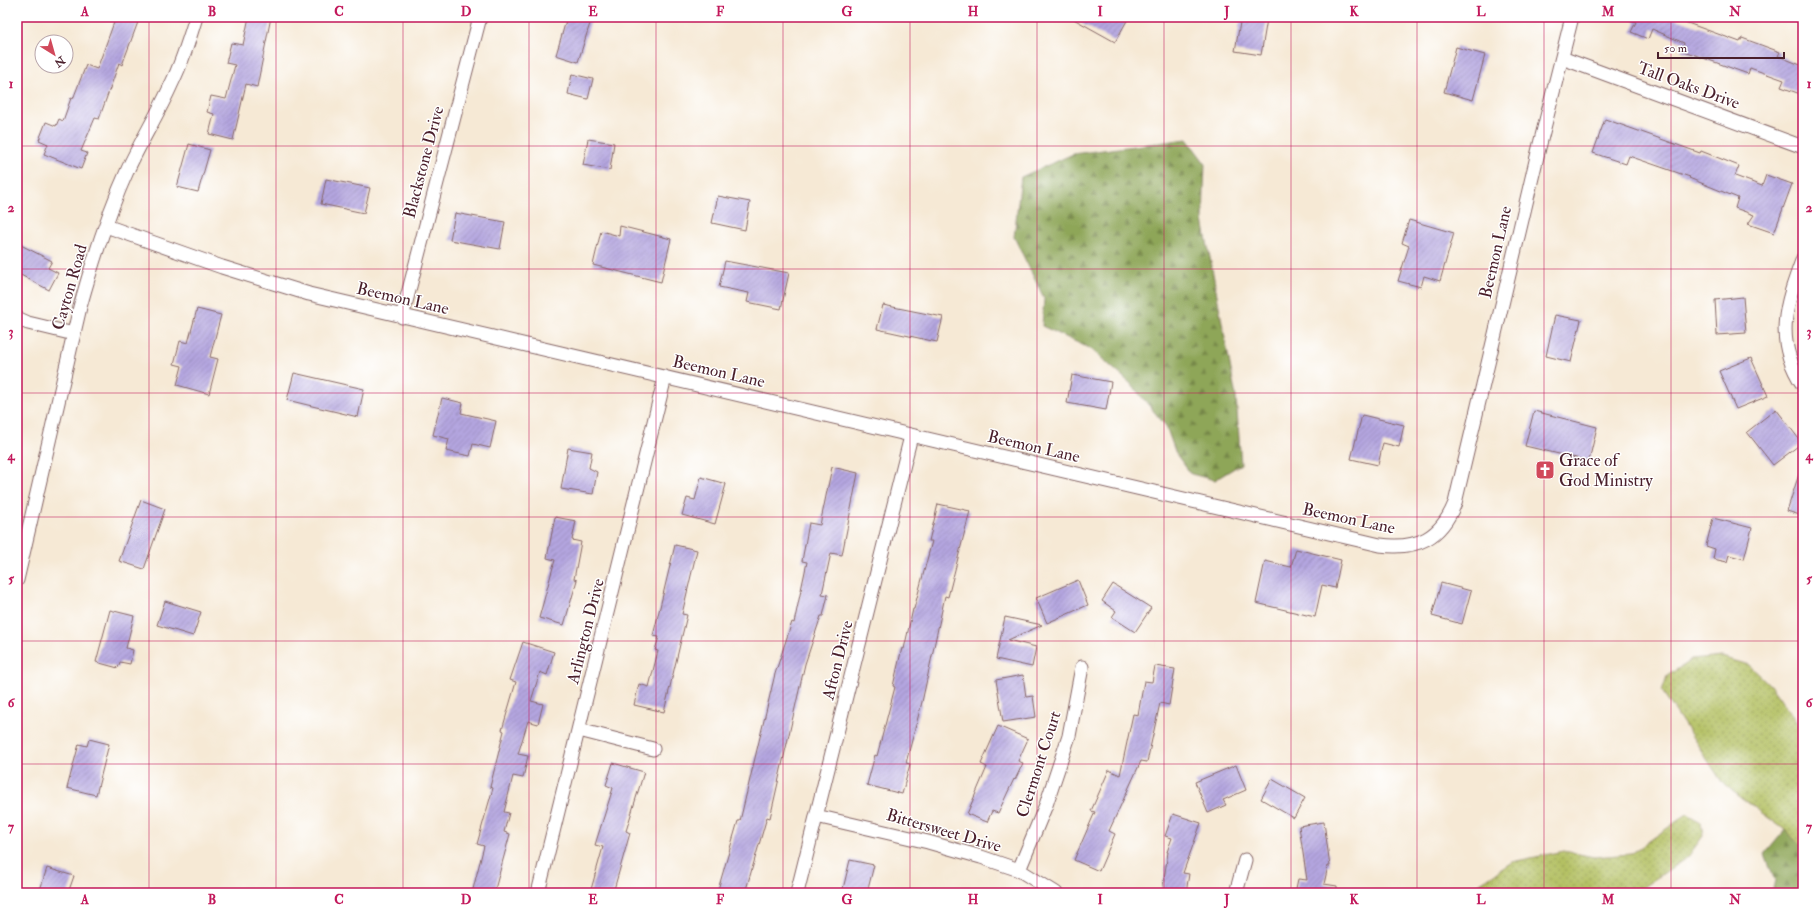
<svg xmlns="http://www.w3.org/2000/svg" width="1820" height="910" viewBox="0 0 1820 910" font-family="'IM FELL Double Pica',serif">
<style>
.grass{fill:url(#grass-dots);stroke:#7e7046}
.forest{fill:url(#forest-firs);stroke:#6c6242}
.building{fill:url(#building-hatch)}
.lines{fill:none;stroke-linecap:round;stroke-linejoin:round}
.minor-casing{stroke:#866666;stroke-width:15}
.minor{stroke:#fff;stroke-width:13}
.grid{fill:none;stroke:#c2185b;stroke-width:1;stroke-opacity:0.55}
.labels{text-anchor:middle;stroke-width:3;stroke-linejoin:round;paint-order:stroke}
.street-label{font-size:17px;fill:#4a1f2b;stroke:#fff}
.poi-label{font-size:17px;fill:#4a1f2b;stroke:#fff;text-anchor:start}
.neatline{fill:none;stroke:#c2185b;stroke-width:1.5}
.grid-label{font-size:13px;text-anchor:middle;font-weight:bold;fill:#c2185b}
</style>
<defs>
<pattern id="grass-dots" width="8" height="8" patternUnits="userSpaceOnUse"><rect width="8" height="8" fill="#b3c062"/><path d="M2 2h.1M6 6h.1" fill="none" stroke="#949b51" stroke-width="1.8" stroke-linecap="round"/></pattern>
<pattern id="forest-firs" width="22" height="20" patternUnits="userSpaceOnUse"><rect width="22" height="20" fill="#8ea658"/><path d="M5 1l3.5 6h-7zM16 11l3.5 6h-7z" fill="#768749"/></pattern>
<pattern id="building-hatch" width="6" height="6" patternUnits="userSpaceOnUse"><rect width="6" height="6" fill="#b4a6e0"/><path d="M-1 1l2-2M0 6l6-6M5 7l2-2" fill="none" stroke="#9487b6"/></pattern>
</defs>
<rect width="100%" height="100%" fill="#fff"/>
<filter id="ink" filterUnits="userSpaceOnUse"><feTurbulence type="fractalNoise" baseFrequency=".025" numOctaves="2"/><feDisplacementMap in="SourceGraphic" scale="8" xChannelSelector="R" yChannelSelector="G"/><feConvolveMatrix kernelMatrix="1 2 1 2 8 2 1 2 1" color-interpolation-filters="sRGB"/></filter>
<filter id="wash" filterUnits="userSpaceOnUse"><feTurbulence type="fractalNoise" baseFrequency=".012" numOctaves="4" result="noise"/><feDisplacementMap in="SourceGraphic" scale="16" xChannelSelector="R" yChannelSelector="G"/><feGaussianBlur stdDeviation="0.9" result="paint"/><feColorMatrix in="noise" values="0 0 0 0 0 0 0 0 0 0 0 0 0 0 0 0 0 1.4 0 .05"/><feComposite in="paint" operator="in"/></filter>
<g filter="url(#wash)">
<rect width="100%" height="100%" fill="#f6e9d5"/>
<path class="grass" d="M 1722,657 L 1749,665 L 1770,685 L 1803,731 L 1803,847 L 1785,830 L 1724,785 L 1662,691 L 1667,676 L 1691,660 Z
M 1687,814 L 1701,822 L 1703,836 L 1688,857 L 1634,893 L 1465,893 L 1512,862 L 1564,851 L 1594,857 L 1631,854 Z"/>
<path class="forest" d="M 1187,139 L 1205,163 L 1203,220 L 1236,397 L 1241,464 L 1215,480 L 1191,474 L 1176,454 L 1166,426 L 1130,383 L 1091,349 L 1042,326 L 1044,298 L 1014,237 L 1021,177 L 1073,154 Z
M 1785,830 L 1803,847 L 1803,893 L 1772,893 L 1775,880 L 1765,854 Z"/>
<g id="blocks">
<path class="building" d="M 116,17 L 123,17 L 138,22 L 122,65 L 119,63 L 99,119 L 95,118 L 81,151 L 87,153 L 81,169 L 44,154 L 48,144 L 39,140 L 46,122 L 56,126 L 59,119 L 63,121 L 71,98 L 73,99 L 86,65 L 97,69 Z
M 249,17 L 271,17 L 257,87 L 246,84 L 233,140 L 209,134 L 214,114 L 207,112 L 211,96 L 226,99 L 235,65 L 226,63 L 231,43 L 243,45 Z
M 567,17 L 592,17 L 578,62 L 556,55 Z
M 1070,17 L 1129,17 L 1115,42 Z
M 1241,17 L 1267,19 L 1261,55 L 1235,51 Z
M 1625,17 L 1671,17 L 1740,42 L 1742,38 L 1780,52 L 1778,56 L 1803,66 L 1803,95 L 1781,87 L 1784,80 L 1750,68 L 1748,74 L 1681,50 L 1684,43 L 1652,29 L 1648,39 L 1631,32 L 1636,22 Z
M 1456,47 L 1485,55 L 1473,100 L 1444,92 Z
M 572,74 L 593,79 L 588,99 L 568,94 Z
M 1605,119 L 1700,153 L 1701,151 L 1739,166 L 1735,176 L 1762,186 L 1766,175 L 1792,184 L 1774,233 L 1748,224 L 1754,215 L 1735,208 L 1738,198 L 1689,178 L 1690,177 L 1629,156 L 1626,164 L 1593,153 Z
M 588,139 L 614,143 L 610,170 L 583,165 Z
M 189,144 L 210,150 L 198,192 L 177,187 Z
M 326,179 L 370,188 L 364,213 L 321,204 Z
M 718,196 L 750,202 L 745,230 L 712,223 Z
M 455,213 L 505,222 L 500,249 L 450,240 Z
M 1409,220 L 1454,233 L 1440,281 L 1424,276 L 1421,287 L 1398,281 L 1409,246 L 1402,243 Z
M 620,226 L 671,239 L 661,282 L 593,265 L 601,231 L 619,236 Z
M 17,243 L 52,261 L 48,268 L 58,273 L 49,290 L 17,273 Z
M 725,261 L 789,273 L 781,309 L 747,302 L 749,293 L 719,287 Z
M 1743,297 L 1746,333 L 1717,335 L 1715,300 Z
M 883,305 L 943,317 L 937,342 L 877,329 Z
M 197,309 L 221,315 L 210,357 L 218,359 L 209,394 L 177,385 L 182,366 L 174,364 L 180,341 L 188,343 Z
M 1555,315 L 1581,320 L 1571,362 L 1546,356 Z
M 1751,358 L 1768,396 L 1736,409 L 1719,371 Z
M 294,373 L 364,389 L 358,417 L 287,400 Z
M 1072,375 L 1111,382 L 1106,410 L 1067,403 Z
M 442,398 L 463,403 L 461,413 L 496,421 L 490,448 L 473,444 L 470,456 L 446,451 L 449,439 L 433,435 Z
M 1776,409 L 1802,443 L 1773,465 L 1747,432 Z
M 1534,411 L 1597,427 L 1589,461 L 1525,446 Z
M 1362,415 L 1404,425 L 1399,447 L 1383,443 L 1378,465 L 1351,459 Z
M 568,448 L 592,452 L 589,468 L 597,472 L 593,494 L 561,489 Z
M 832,467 L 858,473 L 842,555 L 831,553 L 822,594 L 828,595 L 823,616 L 821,616 L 805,664 L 770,818 L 767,817 L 745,893 L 717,893 L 738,821 L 740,821 L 775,674 L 792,622 L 794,623 L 807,562 L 802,561 L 809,523 L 820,525 Z
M 1800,471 L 1803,471 L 1803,516 L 1787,511 Z
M 701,477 L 726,484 L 715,524 L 682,515 L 687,498 L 695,500 Z
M 141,500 L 165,509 L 144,569 L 119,561 Z
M 938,504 L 970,511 L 948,597 L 945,596 L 922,702 L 906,763 L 910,764 L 902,794 L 867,785 L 875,755 L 877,756 L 895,687 L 893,686 L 902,648 L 904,649 L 913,609 L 914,609 L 932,541 L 929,541 Z
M 555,517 L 576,521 L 572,540 L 581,542 L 574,579 L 577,580 L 564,625 L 539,618 L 555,560 L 547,558 Z
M 1713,518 L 1752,528 L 1744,559 L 1729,555 L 1727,562 L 1713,559 L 1715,549 L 1706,546 Z
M 675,545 L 697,550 L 682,614 L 687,615 L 664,712 L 634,705 L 639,684 L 649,687 L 658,651 L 655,650 L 659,637 L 653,636 Z
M 1296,549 L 1341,560 L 1335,588 L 1322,585 L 1315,617 L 1256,603 L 1265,561 L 1291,567 Z
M 1078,580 L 1088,605 L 1047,623 L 1036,598 Z
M 1441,583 L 1471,591 L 1462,624 L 1432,616 Z
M 1113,584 L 1151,608 L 1135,632 L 1112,617 L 1116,611 L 1102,601 Z
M 165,601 L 201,612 L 193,636 L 157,625 Z
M 110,610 L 134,616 L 126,648 L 133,650 L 130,664 L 120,662 L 118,668 L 96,662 Z
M 1005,617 L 1042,625 L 1008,640 L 1036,647 L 1032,667 L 996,659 Z
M 523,642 L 554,652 L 547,675 L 540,672 L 531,701 L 543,704 L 538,724 L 528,721 L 518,754 L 528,756 L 523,778 L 513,776 L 504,812 L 509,813 L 504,832 L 510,834 L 494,893 L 472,893 L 484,846 L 477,844 L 493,788 L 490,787 L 504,731 L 502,730 L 516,682 L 510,680 Z
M 1155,666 L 1175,669 L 1169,705 L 1160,703 L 1147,762 L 1141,761 L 1109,831 L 1115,834 L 1099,871 L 1074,860 L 1095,812 L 1091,811 L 1109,770 L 1120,775 L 1133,714 L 1138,715 L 1144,681 L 1152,682 Z
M 1023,675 L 1026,697 L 1033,696 L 1036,717 L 1003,722 L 996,680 Z
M 998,726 L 1028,739 L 1018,761 L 1023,763 L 1015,780 L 1014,779 L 998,813 L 992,811 L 987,822 L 967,814 L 987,767 L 981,764 Z
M 89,739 L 109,744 L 96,795 L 67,788 L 79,744 L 87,746 Z
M 613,763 L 644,772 L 626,831 L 630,833 L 613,893 L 590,893 L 603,847 L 595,845 L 613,788 L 606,785 Z
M 1236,765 L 1246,790 L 1223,800 L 1226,805 L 1208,813 L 1195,782 Z
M 1272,779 L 1305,798 L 1294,818 L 1261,799 Z
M 1173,814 L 1201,823 L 1183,873 L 1189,874 L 1186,893 L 1162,893 L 1168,852 L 1167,852 L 1172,838 L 1165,836 Z
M 1324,822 L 1330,866 L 1328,866 L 1324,884 L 1337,886 L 1337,893 L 1295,893 L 1298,879 L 1307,880 L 1299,826 Z
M 850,860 L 874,865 L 867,893 L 842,893 Z
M 47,868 L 74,876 L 68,893 L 39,893 Z"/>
</g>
</g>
<g filter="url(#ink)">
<use href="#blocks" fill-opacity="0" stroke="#866666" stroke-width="1"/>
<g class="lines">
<g class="minor-casing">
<path id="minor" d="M 1562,58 L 1803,147
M 106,226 L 222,267 L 309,294 L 1380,545 C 1417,550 1441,538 1455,503 L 1539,148 L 1572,17
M 1803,258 C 1786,304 1773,340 1803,385
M 402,317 L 480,17
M 17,318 L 28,323 L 74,334
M 17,580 L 80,307 C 93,260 108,213 128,169 C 141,141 158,114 171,85 C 182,63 189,40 196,17
M 579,730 L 653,749
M 816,816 L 928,842 L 981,857 L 1019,870 L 1056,893
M 1019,870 L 1046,805 L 1069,736 L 1082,667
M 538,893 L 665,377
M 797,893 L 911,436
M 1236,893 L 1245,860"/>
</g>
<use href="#minor" class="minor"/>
</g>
</g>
<path class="grid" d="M 149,17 L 149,893M 276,17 L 276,893M 403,17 L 403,893M 529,17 L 529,893M 656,17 L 656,893M 783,17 L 783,893M 910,17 L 910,893M 1037,17 L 1037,893M 1164,17 L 1164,893M 1291,17 L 1291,893M 1417,17 L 1417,893M 1544,17 L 1544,893M 1671,17 L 1671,893M 17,146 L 1803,146M 17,269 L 1803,269M 17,393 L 1803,393M 17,517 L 1803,517M 17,641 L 1803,641M 17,764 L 1803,764"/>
<defs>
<g id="church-square" transform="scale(1)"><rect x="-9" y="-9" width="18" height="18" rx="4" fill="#d1495b" stroke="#fff"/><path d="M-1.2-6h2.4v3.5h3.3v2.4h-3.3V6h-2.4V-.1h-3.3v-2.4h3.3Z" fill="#fff"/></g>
</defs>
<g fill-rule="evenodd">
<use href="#church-square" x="1545" y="470"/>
</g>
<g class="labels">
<g class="street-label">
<text transform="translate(1689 85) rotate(20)" y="6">Tall Oaks Drive</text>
<text transform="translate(423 162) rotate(-75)" y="6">Blackstone Drive</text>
<text transform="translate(1495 252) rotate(-77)" y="6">Beemon Lane</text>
<text transform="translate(69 287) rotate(-74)" y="6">Cayton Road</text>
<text transform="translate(403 298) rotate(13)" y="6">Beemon Lane</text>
<text transform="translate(719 371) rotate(13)" y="6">Beemon Lane</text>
<text transform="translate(1034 446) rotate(13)" y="6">Beemon Lane</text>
<text transform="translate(1349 518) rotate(12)" y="6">Beemon Lane</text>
<text transform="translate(585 631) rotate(-76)" y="6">Arlington Drive</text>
<text transform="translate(837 660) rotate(-76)" y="6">Afton Drive</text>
<text transform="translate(1038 764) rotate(-72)" y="6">Clermont Court</text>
<text transform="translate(944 830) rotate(16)" y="6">Bittersweet Drive</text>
</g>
<g class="poi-label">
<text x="1559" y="466">Grace of<tspan x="1559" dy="20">God Ministry</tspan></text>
</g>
</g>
<rect width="1820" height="910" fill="none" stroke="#fff" stroke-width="44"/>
<g transform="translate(54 54) rotate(143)"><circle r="19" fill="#ffffff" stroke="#b7a5aa"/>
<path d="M0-3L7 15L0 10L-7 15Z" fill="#d1495b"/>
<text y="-6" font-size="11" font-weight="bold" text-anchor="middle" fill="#4a1f2b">N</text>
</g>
<path d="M1658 52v6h126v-6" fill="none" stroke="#4a1f2b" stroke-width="2"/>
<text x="1664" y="52" font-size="12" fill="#4a1f2b" stroke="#ffffff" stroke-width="3" paint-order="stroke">50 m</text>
<rect x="22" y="22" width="1776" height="866" class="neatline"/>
<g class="grid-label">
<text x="85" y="16">A</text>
<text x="212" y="16">B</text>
<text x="339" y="16">C</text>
<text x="466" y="16">D</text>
<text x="593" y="16">E</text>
<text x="720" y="16">F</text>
<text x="847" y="16">G</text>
<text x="973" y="16">H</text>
<text x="1100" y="16">I</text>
<text x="1227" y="16">J</text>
<text x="1354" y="16">K</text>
<text x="1481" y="16">L</text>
<text x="1608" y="16">M</text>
<text x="1735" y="16">N</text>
<text x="11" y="88">1</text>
<text x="1809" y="88">1</text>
<text x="11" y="212">2</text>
<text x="1809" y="212">2</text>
<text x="11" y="336">3</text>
<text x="1809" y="336">3</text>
<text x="11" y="460">4</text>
<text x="1809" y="460">4</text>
<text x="11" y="583">5</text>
<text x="1809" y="583">5</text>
<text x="11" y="707">6</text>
<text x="1809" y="707">6</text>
<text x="11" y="831">7</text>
<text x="1809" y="831">7</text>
<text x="85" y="904">A</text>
<text x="212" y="904">B</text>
<text x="339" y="904">C</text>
<text x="466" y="904">D</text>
<text x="593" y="904">E</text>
<text x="720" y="904">F</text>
<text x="847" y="904">G</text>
<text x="973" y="904">H</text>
<text x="1100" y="904">I</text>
<text x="1227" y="904">J</text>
<text x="1354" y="904">K</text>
<text x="1481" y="904">L</text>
<text x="1608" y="904">M</text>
<text x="1735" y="904">N</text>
</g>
</svg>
